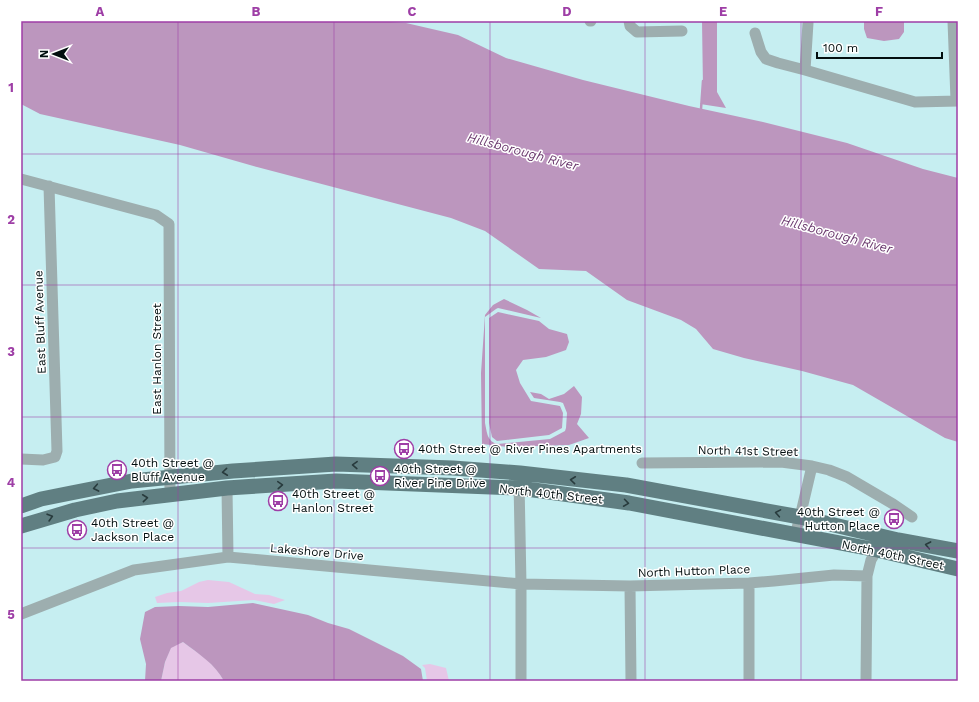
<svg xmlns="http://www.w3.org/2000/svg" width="979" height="702" viewBox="0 0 979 702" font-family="'Work Sans',sans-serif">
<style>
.green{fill:#e6c7e7}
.water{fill:#bc96be}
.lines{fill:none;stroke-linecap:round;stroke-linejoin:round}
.stream{stroke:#bc96be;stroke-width:2.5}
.minor{stroke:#9daeaf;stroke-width:11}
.major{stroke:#607f82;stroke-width:15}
.oneway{stroke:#283b3d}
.grid{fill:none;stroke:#9e3ea6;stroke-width:1;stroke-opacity:0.55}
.labels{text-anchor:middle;stroke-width:3;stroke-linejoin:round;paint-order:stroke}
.street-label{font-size:12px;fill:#020e0f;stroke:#fff}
.poi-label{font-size:12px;fill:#020e0f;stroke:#fff;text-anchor:start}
.water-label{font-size:13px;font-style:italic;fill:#6e3d71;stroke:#fff}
.neatline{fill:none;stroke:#9e3ea6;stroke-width:1.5}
.grid-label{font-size:13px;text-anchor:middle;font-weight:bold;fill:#9e3ea6}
</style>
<rect width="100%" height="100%" fill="#c6eef1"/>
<path class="green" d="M 208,580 L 229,582 L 255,594 L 269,595 L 285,600 L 274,604 L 254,600 L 208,603 L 179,602 L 157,603 L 155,597 L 167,593 L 181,591 L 199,582 Z
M 183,642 C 199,654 215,663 224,681 L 161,681 L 165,662 L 171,647 Z
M 430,664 L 446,668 L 449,681 L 427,681 L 425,668 L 422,665 Z"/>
<path class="water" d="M 21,21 L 374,21 L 406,23 L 458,35 L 506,58 L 583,80 L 689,106 L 763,122 L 847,143 L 923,169 L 958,178 L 958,442 L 945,438 L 853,385 L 802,371 L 744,358 L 713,349 L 696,329 L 681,320 L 627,300 L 586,271 L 539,269 L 485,231 L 451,218 L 257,167 L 180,145 L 40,114 L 21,104 Z
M 702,21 L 717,21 L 717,92 L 726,108 L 700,104 L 702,102 L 703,88 Z
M 864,21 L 904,21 L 904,32 L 899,39 L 884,41 L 867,38 L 864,29 Z
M 504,299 L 527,310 L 541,318 L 498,308 L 496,309 L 485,317 L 485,423 C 487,432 487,442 498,444 L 550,439 L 565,431 L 566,428 L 567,413 L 563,403 L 560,402 L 534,398 L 530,392 L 541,394 L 549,399 L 564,394 L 574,386 L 582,397 L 581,414 L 577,424 L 589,438 L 569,445 L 508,447 L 482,444 L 481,373 L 485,315 L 493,305 Z
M 498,312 L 539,321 L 549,329 L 567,334 L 569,342 L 566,350 L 546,357 L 523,360 L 516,370 L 520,383 L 531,401 L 560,406 L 563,413 L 562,428 L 549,435 L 497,441 L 492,437 L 489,423 L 489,318 Z
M 253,603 L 308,615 L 328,623 L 349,629 L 403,656 L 421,669 L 423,681 L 224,681 C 215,664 199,654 183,642 L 171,648 L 165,662 L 161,681 L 145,681 L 146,664 L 140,639 L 145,612 L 155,607 L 179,606 L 208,607 Z"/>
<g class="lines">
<path class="stream" d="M 701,109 L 703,81"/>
<path class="minor" d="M 590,21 L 591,21
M 629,21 L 630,26 L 637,32 L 682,31
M 953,21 L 956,100
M 755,33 L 761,52 L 766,59 L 778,63 L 805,70 L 915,102 L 958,101
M 805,70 L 808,23
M 21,179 L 156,215 L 169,224 L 170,495
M 21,459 L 43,460 L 55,457 L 57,451 L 49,186
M 642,463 L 781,462 L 812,466 L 829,470 L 847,477 L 893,504 L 912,517
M 519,482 L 521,584 L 521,681
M 227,488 L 228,557
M 795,535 L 800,517 L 812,466
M 749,583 L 749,681
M 630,586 L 631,681
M 21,614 L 134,570 L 228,557 L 521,584 L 630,586 L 749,583 L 774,581 L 834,575 L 867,576
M 866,681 L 867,576 L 871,560 L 877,550 L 883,547"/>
<path class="major" d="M 21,506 L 41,499 L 71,493 L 132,481 L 233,471 L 336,464 L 453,468 L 520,473 L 626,485 L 800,517 L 898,540 L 958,551
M 21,526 L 75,510 L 117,501 L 227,488 L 336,481 L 519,488 L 629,503 L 877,550 L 958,569"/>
</g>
<defs><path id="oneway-chevron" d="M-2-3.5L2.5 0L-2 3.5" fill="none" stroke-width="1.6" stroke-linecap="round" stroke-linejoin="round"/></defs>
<g class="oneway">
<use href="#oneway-chevron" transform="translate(355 465) rotate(-178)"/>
<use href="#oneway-chevron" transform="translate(225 472) rotate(174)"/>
<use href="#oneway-chevron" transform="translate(573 480) rotate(-174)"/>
<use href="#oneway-chevron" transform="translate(280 485) rotate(-4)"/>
<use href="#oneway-chevron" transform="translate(96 488) rotate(169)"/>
<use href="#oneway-chevron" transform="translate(145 498) rotate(-6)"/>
<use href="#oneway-chevron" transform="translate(626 503) rotate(8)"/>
<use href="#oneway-chevron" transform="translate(778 513) rotate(-170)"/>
<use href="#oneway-chevron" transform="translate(50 517) rotate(-16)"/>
<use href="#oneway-chevron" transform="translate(928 545) rotate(-169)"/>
</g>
<path class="grid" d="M 178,21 L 178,681M 334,21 L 334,681M 490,21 L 490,681M 645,21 L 645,681M 801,21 L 801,681M 21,154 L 958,154M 21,285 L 958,285M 21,417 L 958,417M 21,548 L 958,548"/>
<defs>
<g id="bus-ring" transform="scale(1)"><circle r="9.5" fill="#fff" stroke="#9e3ea6" stroke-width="1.5"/><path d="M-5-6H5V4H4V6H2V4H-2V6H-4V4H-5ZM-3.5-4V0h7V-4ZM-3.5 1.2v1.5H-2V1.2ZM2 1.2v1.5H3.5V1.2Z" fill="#9e3ea6"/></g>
</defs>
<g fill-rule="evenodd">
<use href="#bus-ring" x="404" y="449"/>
<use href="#bus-ring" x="117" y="470"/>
<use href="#bus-ring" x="380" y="476"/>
<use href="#bus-ring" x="278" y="501"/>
<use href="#bus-ring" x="894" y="519"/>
<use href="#bus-ring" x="77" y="530"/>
</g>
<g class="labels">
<g class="street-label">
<text transform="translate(40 322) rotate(-92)" y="4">East Bluff Avenue</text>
<text transform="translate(157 359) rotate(-90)" y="4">East Hanlon Street</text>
<text transform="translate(748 451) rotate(1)" y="4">North 41st Street</text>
<text transform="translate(551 494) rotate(6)" y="4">North 40th Street</text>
<text transform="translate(317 552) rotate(5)" y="4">Lakeshore Drive</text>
<text transform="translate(893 555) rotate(12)" y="4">North 40th Street</text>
<text transform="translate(694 571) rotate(-2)" y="4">North Hutton Place</text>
</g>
<g class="poi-label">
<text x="418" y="453">40th Street @ River Pines Apartments</text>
<text x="131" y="467">40th Street @<tspan x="131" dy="14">Bluff Avenue</tspan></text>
<text x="394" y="473">40th Street @<tspan x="394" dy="14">River Pine Drive</tspan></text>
<text x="292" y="498">40th Street @<tspan x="292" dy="14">Hanlon Street</tspan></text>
<text x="880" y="516" text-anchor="end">40th Street @<tspan x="880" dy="14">Hutton Place</tspan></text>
<text x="91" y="527">40th Street @<tspan x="91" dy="14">Jackson Place</tspan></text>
</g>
<g class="water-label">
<text transform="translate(523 151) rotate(15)" y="5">Hillsborough River</text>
<text transform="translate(837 234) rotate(15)" y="5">Hillsborough River</text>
</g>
</g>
<rect width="979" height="702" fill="none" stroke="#ffffff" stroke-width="44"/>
<g transform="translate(54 54) rotate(270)" stroke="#ffffff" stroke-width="3" paint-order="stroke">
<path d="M0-3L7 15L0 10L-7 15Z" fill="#020e0f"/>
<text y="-6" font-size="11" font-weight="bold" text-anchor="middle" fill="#020e0f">N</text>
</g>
<path d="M817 52v6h125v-6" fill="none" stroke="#020e0f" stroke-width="2"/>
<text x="823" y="52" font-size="12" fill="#020e0f" stroke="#ffffff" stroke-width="3" paint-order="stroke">100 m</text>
<rect x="22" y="22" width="935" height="658" class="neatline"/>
<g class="grid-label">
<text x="100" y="16">A</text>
<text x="256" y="16">B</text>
<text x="412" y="16">C</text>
<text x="567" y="16">D</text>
<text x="723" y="16">E</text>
<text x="879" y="16">F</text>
<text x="11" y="92">1</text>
<text x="11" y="224">2</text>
<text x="11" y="356">3</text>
<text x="11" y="487">4</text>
<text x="11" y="619">5</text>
</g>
</svg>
